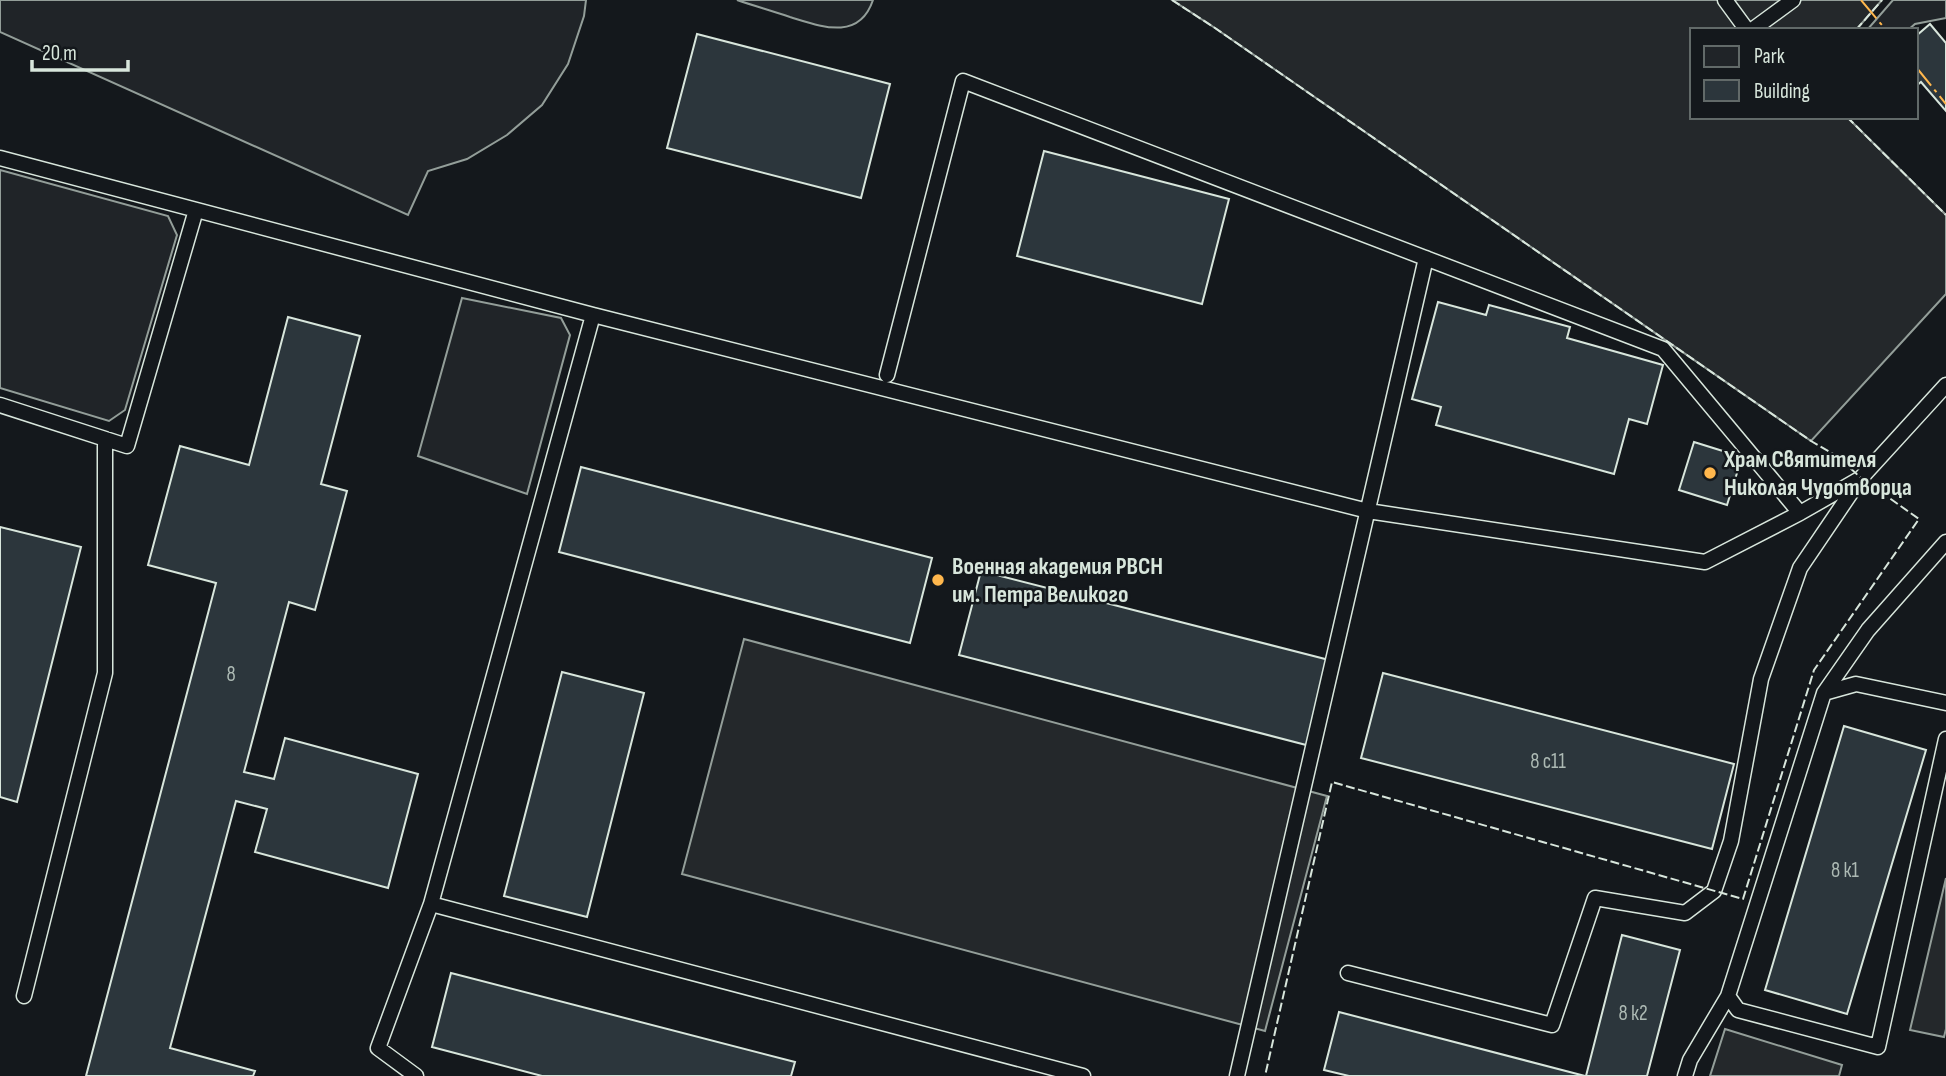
<svg xmlns="http://www.w3.org/2000/svg" width="1946" height="1076" viewBox="0 0 1946 1076" font-family="'Sofia Sans Condensed',sans-serif">
<style>
.green{fill:#202428;stroke:#939e99;stroke-width:2}
.parking{fill:#24282b;stroke:#939e99;stroke-width:2}
.building{fill:#2c363c;stroke:#d8e6dc;stroke-width:2}
.lines{fill:none;stroke-linecap:round;stroke-linejoin:round}
.lane-casing{stroke:#d8e6dc;stroke-width:17}
.lane{stroke:#14181c;stroke-width:14}
.fence{stroke:#d8e6dc;stroke-width:2;stroke-dasharray:9 3.5;stroke-linecap:butt}
.power{stroke:#ffb74d;stroke-width:2;stroke-dasharray:24 5 3.5 5;stroke-linecap:butt}
.poi-dot{fill:#ffb74d;stroke:#14181c;stroke-width:2.5}
.labels{text-anchor:middle;stroke-width:5;stroke-linejoin:round;paint-order:stroke}
.number-label{font-size:21px;fill:#adbab4}
.poi-label{font-size:24px;font-weight:bold;fill:#d8e6dc;stroke:#14181c;text-anchor:start}
</style>
<rect width="100%" height="100%" fill="#14181c"/>
<path class="green" d="M 0,0 L 586,0 L 584,16 L 568,64 L 542,105 L 507,135 L 467,159 L 428,171 L 408,215 L 0,32 Z
M 737,0 L 873,0 C 859,42 820,26 790,17 C 772,11 755,6 737,0 Z
M 1893,0 L 1946,0 L 1946,18 L 1915,24 L 1908,30 L 1867,30 Z
M 0,170 L 168,216 L 177,235 L 125,410 L 109,421 L 0,388 Z
M 462,298 L 561,318 L 570,335 L 527,494 L 418,456 Z"/>
<path class="parking" d="M 1172,0 L 1882,0 L 1856,30 L 1692,30 L 1692,117 L 1847,117 L 1946,215 L 1946,294 L 1811,441 L 1215,28 Z
M 744,639 L 1327,796 L 1265,1031 L 682,874 Z
M 1946,878 L 1946,1029 L 1944,1037 L 1910,1030 Z
M 1725,1029 L 1842,1065 L 1839,1076 L 1710,1076 Z"/>
<path class="building" d="M 1930,24 L 1946,43 L 1946,111 L 1921,82 L 1916,86 L 1916,36 Z
M 697,34 L 890,84 L 861,198 L 667,148 Z
M 1044,151 L 1229,199 L 1202,304 L 1017,256 Z
M 1438,302 L 1486,315 L 1489,305 L 1570,327 L 1567,338 L 1663,365 L 1647,424 L 1629,419 L 1614,474 L 1436,425 L 1441,407 L 1412,399 Z
M 288,317 L 360,336 L 321,484 L 347,491 L 315,610 L 289,602 L 244,772 L 274,779 L 285,738 L 418,774 L 388,888 L 255,852 L 267,809 L 236,801 L 170,1048 L 255,1071 L 253,1076 L 86,1076 L 216,583 L 148,565 L 180,446 L 249,465 Z
M 1694,442 L 1742,457 L 1727,505 L 1679,490 Z
M 581,467 L 932,558 L 910,643 L 559,552 Z
M 0,527 L 81,547 L 17,802 L 0,797 Z
M 981,571 L 1333,661 L 1310,746 L 959,655 Z
M 562,672 L 644,693 L 587,917 L 504,896 Z
M 1383,673 L 1734,764 L 1712,849 L 1361,758 Z
M 1844,726 L 1926,750 L 1847,1014 L 1765,990 Z
M 1622,935 L 1680,950 L 1647,1076 L 1586,1076 Z
M 451,973 L 795,1062 L 791,1076 L 542,1076 L 432,1047 Z
M 1339,1012 L 1585,1076 L 1349,1076 L 1324,1070 Z"/>
<g class="lines">
<g class="lane-casing">
<path id="lane" d="M 1725,0 L 1747,30
M 1752,30 L 1793,0
M 0,158 L 593,315 L 1368,511 L 1705,562 L 1800,513
M 593,315 L 431,904 L 1083,1076
M 887,375 L 963,81 L 1663,349 L 1800,513 L 1861,478
M 0,405 L 127,446 L 196,210
M 1824,693 L 1856,684 L 1946,703
M 1348,973 L 1552,1025 L 1595,898 L 1685,913 L 1714,891 L 1731,841 L 1761,679 L 1800,568 L 1861,478 L 1946,385
M 24,996 L 105,673 L 105,439
M 1728,996 L 1738,1010 L 1878,1047 L 1946,739
M 416,1076 L 378,1048 L 431,904
M 1237,1076 L 1426,258
M 1685,1076 L 1690,1060 L 1728,996 L 1824,693 L 1868,630 L 1946,542"/>
</g>
<use href="#lane" class="lane"/>
<path class="fence" d="M 1172,0 L 1215,28 L 1811,441 L 1837,456 L 1861,478 L 1919,519 L 1814,670 L 1743,899 L 1332,782 L 1265,1076
M 1856,30 L 1882,0
M 1847,117 L 1946,215"/>
<path class="power" d="M 1861,0 L 1886,30
M 1916,67 L 1946,104"/>
</g>
<g class="poi-dot">
<circle cx="1710" cy="473" r="7"/>
<circle cx="938" cy="580" r="7"/>
</g>
<g class="labels">
<g class="number-label">
<text x="231" y="681">8</text>
<text x="1548" y="768">8 с11</text>
<text x="1845" y="877">8 к1</text>
<text x="1633" y="1020">8 к2</text>
</g>
<g class="poi-label">
<text x="1724" y="467">Храм Святителя<tspan x="1724" dy="28">Николая Чудотворца</tspan></text>
<text x="952" y="574">Военная академия РВСН<tspan x="952" dy="28">им. Петра Великого</tspan></text>
</g>
</g>
<rect x="1690" y="28" width="228" height="91" fill="#14181c" stroke="#626a69" stroke-width="2"/>
<rect x="1704" y="46" width="35" height="21" fill="#202428" stroke="#626a69" stroke-width="2"/>
<text x="1754" y="63" font-size="21" fill="#d8e6dc">Park</text>
<rect x="1704" y="80" width="35" height="21" fill="#2c363c" stroke="#626a69" stroke-width="2"/>
<text x="1754" y="98" font-size="21" fill="#d8e6dc">Building</text>
<path d="M32 60v10h96v-10" fill="none" stroke="#d8e6dc" stroke-width="3.5"/>
<text x="42" y="60" font-size="21" fill="#d8e6dc" stroke="#14181c" stroke-width="5" paint-order="stroke">20 m</text>
</svg>
